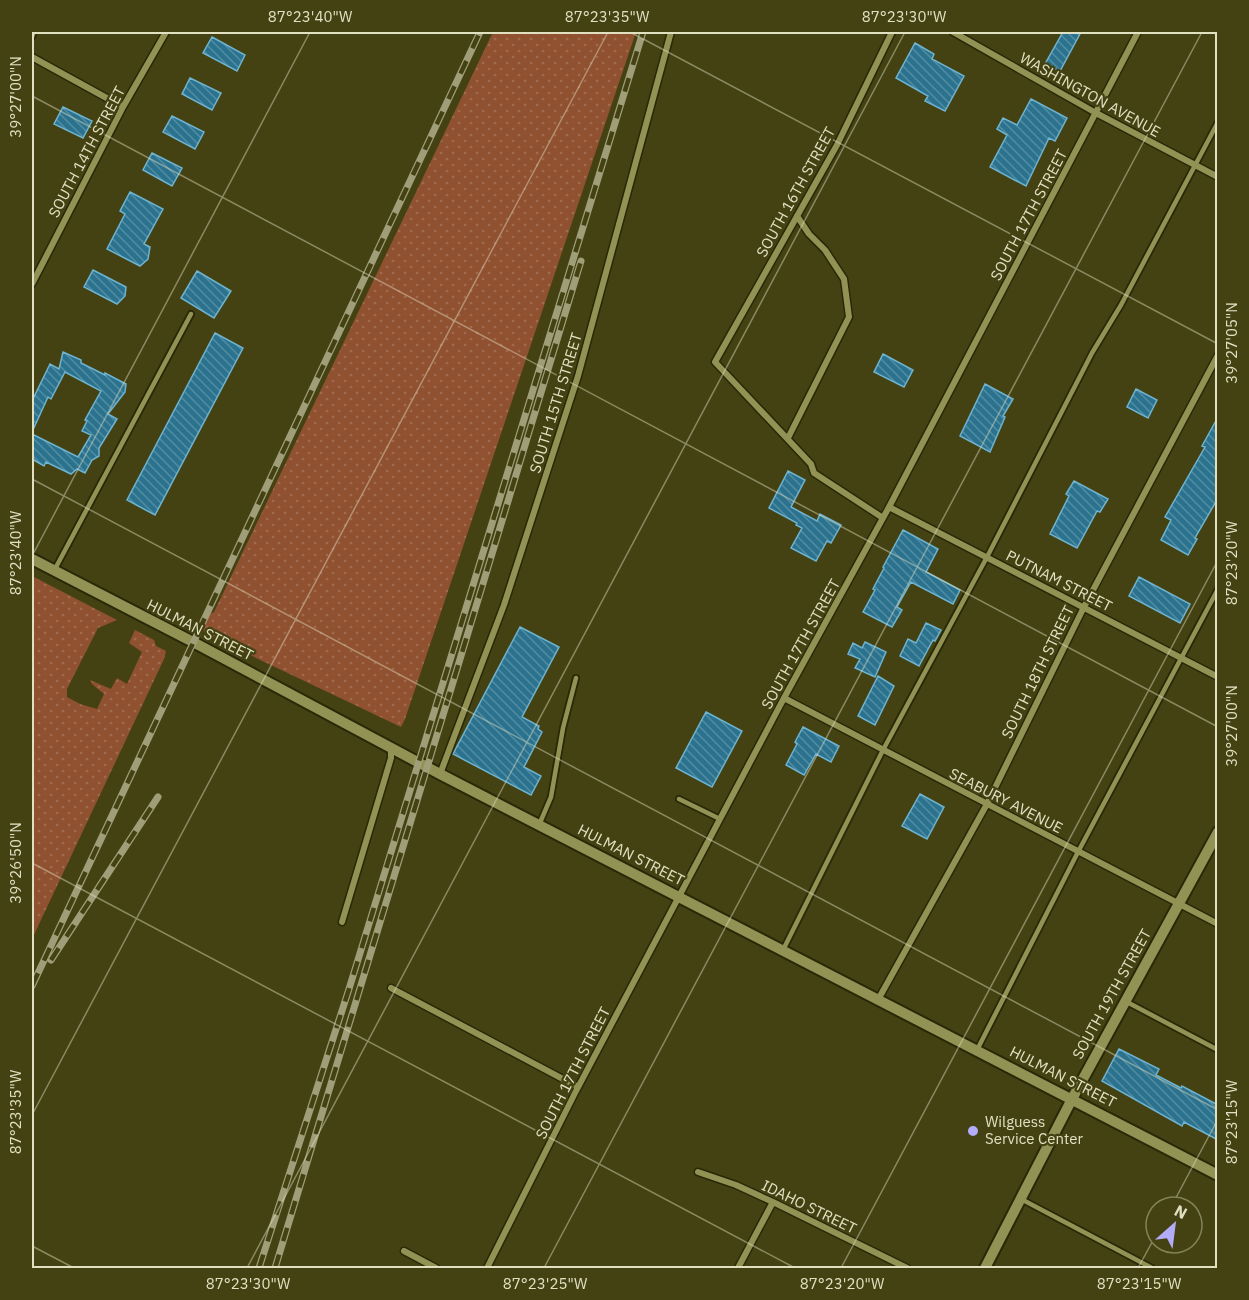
<svg xmlns="http://www.w3.org/2000/svg" width="1249" height="1300" viewBox="0 0 1249 1300" font-family="'IBM Plex Sans',sans-serif">
<style>
.grass{fill:url(#grass-dots)}
.building{fill:url(#building-back-hatch);stroke:#6eb4d1;stroke-width:1.5}
.lines{fill:none;stroke-linecap:round;stroke-linejoin:round}
.service-casing{stroke:#292807;stroke-width:8}
.minor-casing{stroke:#292807;stroke-width:9}
.tertiary-casing{stroke:#292807;stroke-width:14}
.service{stroke:#939255;stroke-width:4.5}
.minor{stroke:#939255;stroke-width:6}
.tertiary{stroke:#939255;stroke-width:10}
.rail-casing{stroke:#9f9e78;stroke-width:7}
.rail{stroke:#444213;stroke-width:4.5;stroke-dasharray:14;stroke-linecap:butt}
.ticks{fill:none;stroke:#e1e1c2;stroke-width:1.5;stroke-opacity:0.45}
.poi-dot{fill:#b3adf9;stroke:#444213;stroke-width:2}
.labels{text-anchor:middle;stroke-width:4.5;stroke-linejoin:round;paint-order:stroke}
.street-label{font-size:15px;fill:#e1e1c2;stroke:#444213}
.poi-label{font-size:15px;fill:#e1e1c2;stroke:#444213;text-anchor:start}
.neatline{fill:none;stroke:#e1e1c2;stroke-width:2}
.ticks-label{font-size:15px;text-anchor:middle;fill:#e1e1c2}
</style>
<defs>
<pattern id="grass-dots" width="8" height="8" patternUnits="userSpaceOnUse" patternTransform="scale(1.5)"><rect width="8" height="8" fill="#905131"/><path d="M2 2h.1M6 6h.1" fill="none" stroke="#9f6a4d" stroke-width="1.8" stroke-linecap="round"/></pattern>
<pattern id="building-back-hatch" width="6" height="6" patternUnits="userSpaceOnUse" patternTransform="scale(1.5)"><rect width="6" height="6" fill="#2a728e"/><path d="M-1 5l2 2M0 0l6 6M5-1l2 2" fill="none" stroke="#538ca1"/></pattern>
</defs>
<rect width="100%" height="100%" fill="#444213"/>
<path class="grass" d="M 493,32 L 636,32 L 405,719 L 401,727 L 206,634 L 203,629 L 210,614 L 214,612 Z
M 32,576 L 117,620 L 98,628 L 67,689 L 67,697 L 80,704 L 97,709 L 104,694 L 92,684 L 90,680 L 111,689 L 117,678 L 127,684 L 142,652 L 129,643 L 135,630 L 154,640 L 156,646 L 166,651 L 164,659 L 32,939 Z"/>
<path class="building" d="M 1063,32 L 1081,32 L 1060,71 L 1045,64 Z
M 212,37 L 245,55 L 237,71 L 203,53 Z
M 915,43 L 934,54 L 932,59 L 964,76 L 945,111 L 925,101 L 928,96 L 896,78 Z
M 190,78 L 221,93 L 212,110 L 182,94 Z
M 1031,99 L 1067,118 L 1055,141 L 1049,138 L 1026,186 L 990,167 L 1007,135 L 997,129 L 1003,118 L 1017,125 Z
M 63,107 L 92,121 L 83,138 L 54,124 Z
M 172,116 L 204,132 L 195,149 L 163,132 Z
M 152,153 L 182,168 L 172,186 L 143,170 Z
M 130,192 L 163,209 L 144,244 L 150,247 L 148,259 L 140,266 L 107,249 L 125,214 L 120,211 Z
M 93,270 L 126,287 L 125,296 L 117,304 L 84,287 Z
M 197,271 L 231,291 L 214,318 L 181,298 Z
M 215,333 L 243,348 L 155,515 L 127,500 Z
M 63,352 L 81,360 L 81,363 L 105,375 L 105,373 L 126,384 L 125,392 L 108,414 L 117,419 L 99,448 L 99,456 L 92,460 L 85,473 L 77,469 L 71,474 L 46,462 L 44,466 L 32,459 L 32,434 L 78,457 L 91,435 L 82,431 L 87,421 L 85,420 L 101,391 L 65,372 L 51,399 L 48,397 L 32,432 L 32,401 L 50,364 L 59,369 Z
M 883,354 L 913,370 L 904,387 L 874,372 Z
M 985,384 L 1013,399 L 1003,416 L 1005,417 L 990,452 L 960,436 Z
M 1136,389 L 1157,400 L 1148,418 L 1127,407 Z
M 1218,417 L 1218,498 L 1195,538 L 1197,539 L 1188,555 L 1161,540 L 1171,520 L 1165,517 L 1205,447 L 1202,446 Z
M 788,471 L 805,480 L 791,507 L 817,521 L 820,514 L 841,525 L 831,543 L 827,541 L 816,561 L 791,548 L 802,528 L 796,525 L 797,523 L 769,508 Z
M 1074,481 L 1108,499 L 1100,512 L 1097,511 L 1077,548 L 1050,534 L 1069,496 L 1066,494 Z
M 903,530 L 938,549 L 926,572 L 960,590 L 953,604 L 911,582 L 897,607 L 902,610 L 892,627 L 863,612 L 875,590 L 873,589 L 884,568 L 883,567 Z
M 1139,577 L 1190,604 L 1180,623 L 1129,596 Z
M 926,623 L 941,630 L 935,641 L 933,640 L 919,666 L 900,656 L 908,639 L 916,643 Z
M 520,627 L 559,647 L 522,717 L 539,726 L 538,729 L 542,732 L 524,767 L 541,776 L 531,795 L 453,754 Z
M 865,642 L 886,652 L 875,677 L 855,668 L 860,659 L 848,654 L 853,643 L 862,648 Z
M 878,676 L 894,686 L 875,725 L 858,716 Z
M 706,712 L 742,731 L 712,787 L 676,768 Z
M 803,727 L 839,746 L 831,762 L 816,754 L 804,775 L 786,765 L 797,744 L 795,742 Z
M 920,794 L 944,807 L 927,839 L 902,826 Z
M 1119,1049 L 1159,1069 L 1156,1075 L 1181,1088 L 1182,1086 L 1218,1105 L 1218,1140 L 1184,1122 L 1182,1126 L 1102,1081 Z"/>
<g class="lines">
<g class="service-casing">
<path id="service" d="M 32,37 L 34,32
M 55,569 L 191,314
M 679,799 L 720,819
M 539,825 L 551,797 L 563,728 L 576,678
M 783,950 L 883,750 L 987,557 L 1092,353 L 1121,305 L 1218,122
M 1125,1001 L 1218,1050
M 977,1050 L 1078,852 L 1218,589
M 1021,1199 L 1152,1268"/>
</g>
<g class="minor-casing">
<path id="minor" d="M 953,32 L 1096,113 L 1218,177
M 32,57 L 123,107
M 32,284 L 123,107 L 166,32
M 788,438 L 849,317 L 844,279 L 825,250 L 809,234 L 797,216
M 889,507 L 1218,677
M 883,518 L 814,473 L 811,464 L 715,362 L 837,145 L 892,32
M 784,698 L 1218,924
M 440,774 L 504,605 L 578,376 L 671,32
M 342,922 L 391,758 L 391,748
M 391,988 L 578,1087
M 879,998 L 987,804 L 1084,607 L 1218,355
M 698,1172 L 736,1185 L 773,1202 L 907,1268
M 404,1251 L 436,1268
M 487,1268 L 575,1093 L 784,698 L 889,507 L 1138,32
M 738,1268 L 773,1202"/>
</g>
<g class="tertiary-casing">
<path id="tertiary" d="M 32,559 L 193,642 L 440,774 L 1218,1175
M 985,1268 L 1072,1099 L 1218,832"/>
</g>
<use href="#service" class="service"/>
<use href="#minor" class="minor"/>
<use href="#tertiary" class="tertiary"/>
<g class="rail-casing">
<path id="rail" d="M 51,960 L 158,797
M 32,986 L 480,32
M 259,1268 L 349,989 L 643,32
M 275,1268 L 581,261"/>
</g>
<use href="#rail" class="rail"/>
</g>
<path class="ticks" d="M 630,32 L 1218,344M 32,96 L 1218,727M 32,479 L 1218,1110M 32,556 L 310,32M 32,863 L 795,1268M 32,1115 L 608,32M 1171,1207 L 1218,1119M 32,1246 L 74,1268M 247,1268 L 905,32M 544,1268 L 1202,32M 841,1268 L 1218,560M 1138,1268 L 1156,1235"/>
<circle class="poi-dot" cx="973" cy="1131" r="6"/>
<g class="labels">
<g class="street-label">
<text transform="translate(1090 95) rotate(29)" y="5">WASHINGTON AVENUE</text>
<text transform="translate(87 152) rotate(-62)" y="5">SOUTH 14TH STREET</text>
<text transform="translate(796 192) rotate(-61)" y="5">SOUTH 16TH STREET</text>
<text transform="translate(1029 215) rotate(-62)" y="5">SOUTH 17TH STREET</text>
<text transform="translate(556 403) rotate(-73)" y="5">SOUTH 15TH STREET</text>
<text transform="translate(1059 581) rotate(27)" y="5">PUTNAM STREET</text>
<text transform="translate(200 630) rotate(27)" y="5">HULMAN STREET</text>
<text transform="translate(801 644) rotate(-61)" y="5">SOUTH 17TH STREET</text>
<text transform="translate(1038 672) rotate(-64)" y="5">SOUTH 18TH STREET</text>
<text transform="translate(1006 801) rotate(27)" y="5">SEABURY AVENUE</text>
<text transform="translate(631 855) rotate(27)" y="5">HULMAN STREET</text>
<text transform="translate(1112 994) rotate(-61)" y="5">SOUTH 19TH STREET</text>
<text transform="translate(573 1073) rotate(-63)" y="5">SOUTH 17TH STREET</text>
<text transform="translate(1063 1077) rotate(27)" y="5">HULMAN STREET</text>
<text transform="translate(809 1207) rotate(26)" y="5">IDAHO STREET</text>
</g>
<g class="poi-label">
<text x="985" y="1127">Wilguess<tspan x="985" dy="17">Service Center</tspan></text>
</g>
</g>
<rect width="1249" height="1300" fill="none" stroke="#444213" stroke-width="66"/>
<g transform="translate(1174 1225) rotate(28)"><circle r="28" fill="#444213" stroke="#838259" stroke-width="1.5"/>
<path d="M0-4.5L10 22L0 15L-10 22Z" fill="#b3adf9"/>
<text y="-9" font-size="16" font-weight="bold" text-anchor="middle" fill="#e1e1c2">N</text>
</g>
<rect x="33" y="33" width="1183" height="1234" class="neatline"/>
<g class="ticks-label">
<text x="310" y="22">87°23'40"W</text>
<text x="607" y="22">87°23'35"W</text>
<text x="904" y="22">87°23'30"W</text>
<text transform="translate(16 97) rotate(-90)" y="5">39°27'00"N</text>
<text transform="translate(1232 343) rotate(-90)" y="5">39°27'05"N</text>
<text transform="translate(16 553) rotate(-90)" y="5">87°23'40"W</text>
<text transform="translate(1232 563) rotate(-90)" y="5">87°23'20"W</text>
<text transform="translate(1232 726) rotate(-90)" y="5">39°27'00"N</text>
<text transform="translate(16 863) rotate(-90)" y="5">39°26'50"N</text>
<text transform="translate(16 1112) rotate(-90)" y="5">87°23'35"W</text>
<text transform="translate(1232 1122) rotate(-90)" y="5">87°23'15"W</text>
<text x="248" y="1289">87°23'30"W</text>
<text x="545" y="1289">87°23'25"W</text>
<text x="842" y="1289">87°23'20"W</text>
<text x="1139" y="1289">87°23'15"W</text>
</g>
</svg>
